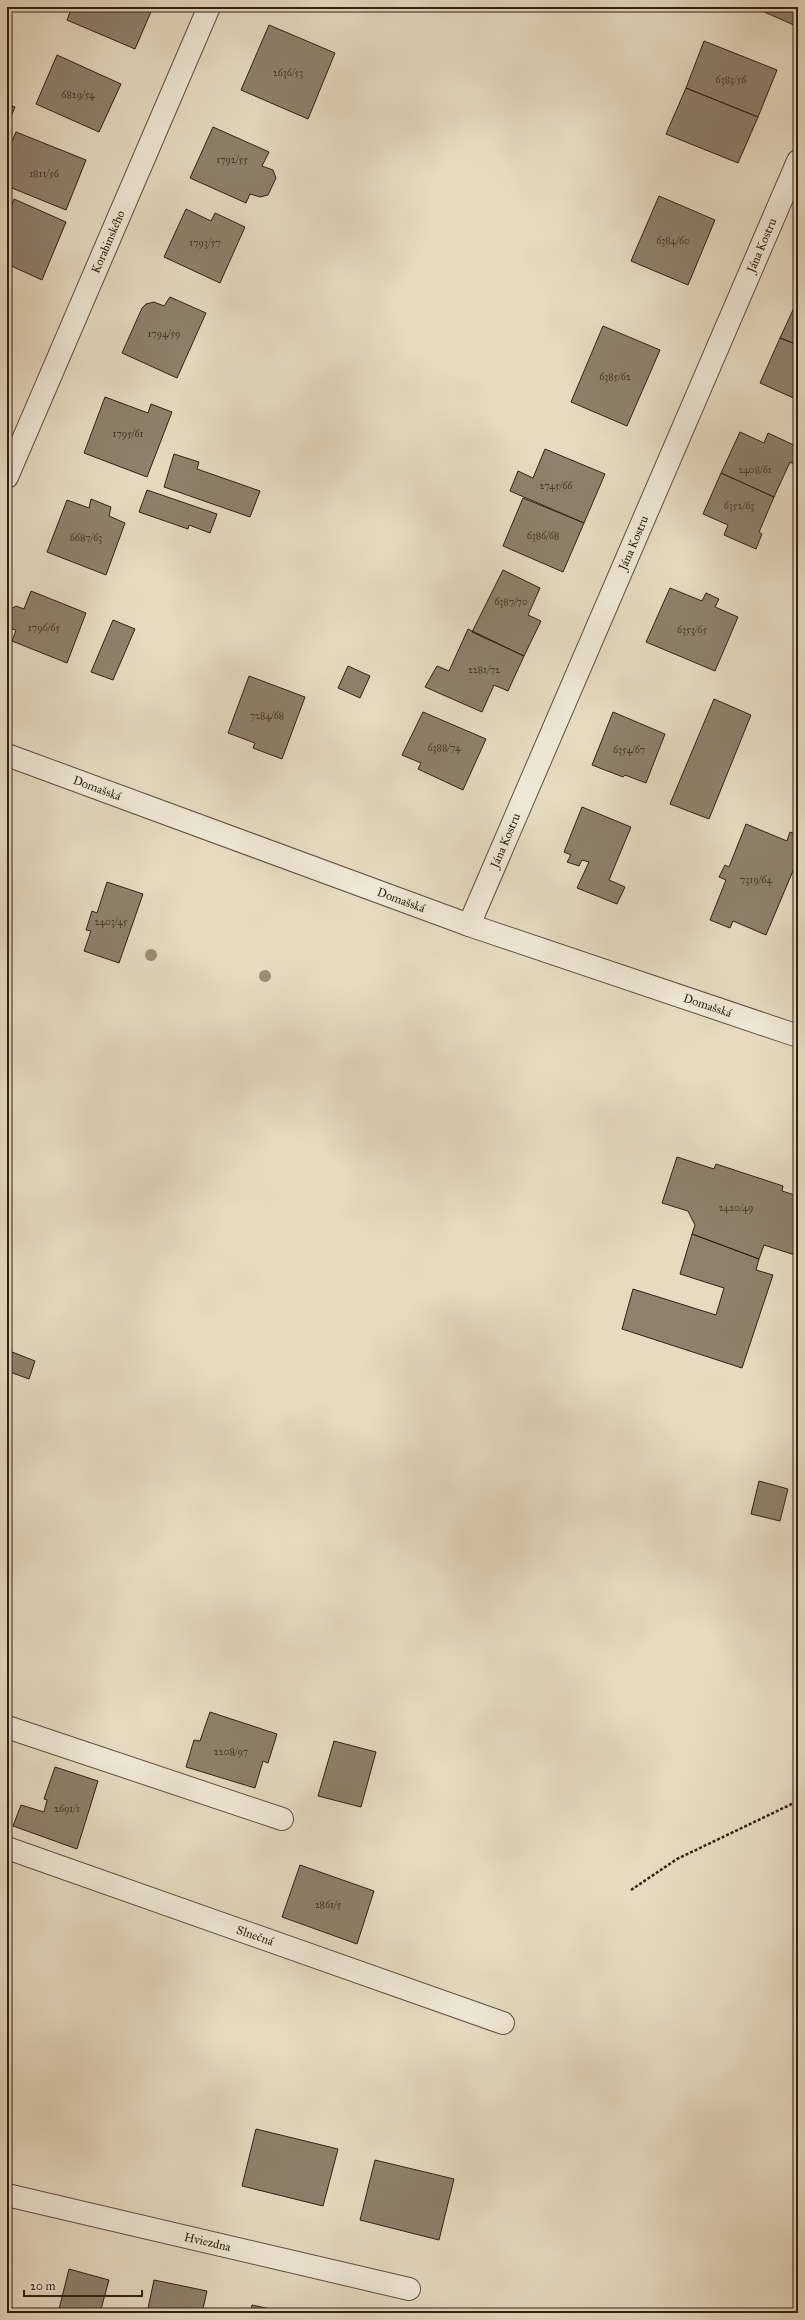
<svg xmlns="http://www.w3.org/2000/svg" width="805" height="2320" viewBox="0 0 805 2320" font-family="'IM FELL Great Primer',serif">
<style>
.building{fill:#8e816d;stroke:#2f2011}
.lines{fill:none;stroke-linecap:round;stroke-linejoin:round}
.lane-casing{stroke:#5d4f3d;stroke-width:24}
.street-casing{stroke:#5d4f3d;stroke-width:24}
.path{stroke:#2f2011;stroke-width:2.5;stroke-dasharray:3 2;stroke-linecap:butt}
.lane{stroke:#efe8d7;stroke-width:22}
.street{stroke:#efe8d7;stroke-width:22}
.tree{fill:#9b8d78}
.labels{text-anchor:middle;stroke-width:3.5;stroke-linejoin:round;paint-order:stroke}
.number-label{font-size:10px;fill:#473828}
.street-label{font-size:12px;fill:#2f2011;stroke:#efe8d7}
</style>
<rect width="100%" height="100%" fill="#e6dbc1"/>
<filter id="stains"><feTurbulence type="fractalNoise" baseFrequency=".005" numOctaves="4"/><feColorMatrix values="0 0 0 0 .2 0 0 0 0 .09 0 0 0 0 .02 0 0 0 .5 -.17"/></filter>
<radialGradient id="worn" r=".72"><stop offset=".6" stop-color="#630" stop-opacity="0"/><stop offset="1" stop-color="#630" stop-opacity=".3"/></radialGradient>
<path class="building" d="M 72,7 L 153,7 L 135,49 L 67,20 Z
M 753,7 L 798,7 L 798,21 L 796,26 Z
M 269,25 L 335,53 L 308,119 L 241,90 Z
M 704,41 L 777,70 L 758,117 L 686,88 Z
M 57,55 L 121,84 L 99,132 L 36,104 Z
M 686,88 L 758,117 L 738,163 L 666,134 Z
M 7,104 L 15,107 L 7,126 Z
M 213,127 L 269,152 L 262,166 L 273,170 L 276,178 L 268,195 L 260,197 L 250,194 L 246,203 L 190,178 Z
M 16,132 L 86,160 L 66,210 L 7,186 L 7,153 Z
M 659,196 L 715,220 L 688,285 L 631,261 Z
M 14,199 L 66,222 L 42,280 L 7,264 L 7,216 Z
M 186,209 L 211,221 L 215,213 L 245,227 L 220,283 L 164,257 Z
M 170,297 L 206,313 L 177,378 L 122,353 L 142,308 L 146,304 L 154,302 L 164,306 Z
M 798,299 L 798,345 L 780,338 Z
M 603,326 L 660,350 L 627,426 L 571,402 Z
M 780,338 L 798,345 L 798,400 L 760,383 Z
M 105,397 L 148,413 L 151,404 L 172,412 L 147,477 L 84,453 Z
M 740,432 L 764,443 L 768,433 L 798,447 L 798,453 L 793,464 L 790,462 L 774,497 L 721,473 Z
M 545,449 L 605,474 L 584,523 L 510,491 L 518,471 L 533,478 Z
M 174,454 L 199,462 L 197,469 L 260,491 L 250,517 L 164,487 Z
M 721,473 L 774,497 L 759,532 L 762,534 L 756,549 L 724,535 L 728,525 L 703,514 Z
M 147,490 L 217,514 L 210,533 L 189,525 L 188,529 L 139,512 Z
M 523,498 L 584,523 L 563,572 L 503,546 Z
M 91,499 L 111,507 L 109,516 L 125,523 L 106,575 L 47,552 L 67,500 L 89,508 Z
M 503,570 L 540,588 L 528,615 L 541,621 L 524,656 L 472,632 Z
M 670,588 L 702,601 L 706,593 L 719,599 L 715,607 L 738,617 L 715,671 L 646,642 Z
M 31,591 L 86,613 L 67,663 L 12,641 L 16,630 L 8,628 L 7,614 L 9,610 L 16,606 L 24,609 Z
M 113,620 L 135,629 L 113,680 L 91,672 Z
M 468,629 L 524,656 L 508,691 L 494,685 L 482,712 L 425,687 L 437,666 L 449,671 Z
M 348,666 L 370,676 L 360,698 L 338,688 Z
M 249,676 L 305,697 L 282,759 L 253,748 L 255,743 L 228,733 Z
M 714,699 L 751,715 L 709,819 L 670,804 Z
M 423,712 L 486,739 L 463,790 L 418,769 L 421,763 L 402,755 Z
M 613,712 L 665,734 L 646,783 L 625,775 L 623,777 L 592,765 Z
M 582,807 L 631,827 L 609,880 L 625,887 L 617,904 L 577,888 L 589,862 L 582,860 L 579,866 L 567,862 L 571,855 L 564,852 Z
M 746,824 L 787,841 L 790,832 L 798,835 L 798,859 L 766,935 L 733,921 L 730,928 L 710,920 L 726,880 L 719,877 L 725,865 L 729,867 Z
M 107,882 L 143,894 L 119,963 L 84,951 L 91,931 L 86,930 L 92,911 L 97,913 Z
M 677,1157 L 714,1169 L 716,1164 L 783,1186 L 782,1191 L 798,1196 L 798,1256 L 764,1245 L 759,1259 L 692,1234 L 695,1225 L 688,1211 L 662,1203 Z
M 692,1234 L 759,1259 L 756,1270 L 773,1275 L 742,1368 L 622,1329 L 633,1289 L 716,1315 L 724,1288 L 680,1274 Z
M 7,1350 L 35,1361 L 29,1379 L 7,1371 Z
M 759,1481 L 788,1489 L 780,1521 L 751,1514 Z
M 210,1712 L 277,1734 L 268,1763 L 263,1761 L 255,1788 L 186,1767 L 194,1740 L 200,1741 Z
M 334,1741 L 376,1752 L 361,1807 L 318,1796 Z
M 55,1767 L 98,1781 L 77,1849 L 13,1826 L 21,1805 L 44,1812 L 47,1800 L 44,1799 Z
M 300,1865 L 374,1891 L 357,1944 L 282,1917 Z
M 256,2129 L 338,2149 L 323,2206 L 242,2186 Z
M 375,2160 L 454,2179 L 439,2240 L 360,2220 Z
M 7,2259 L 12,2260 L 7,2281 Z
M 69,2269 L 109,2280 L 100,2313 L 58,2313 Z
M 154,2280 L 207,2291 L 202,2313 L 147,2313 Z
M 252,2305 L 289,2313 L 250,2313 Z"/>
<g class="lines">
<g class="lane-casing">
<path id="lane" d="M 7,1727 L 282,1819"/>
</g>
<g class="street-casing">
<g id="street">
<path id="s1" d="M 7,477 L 209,7"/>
<path id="s2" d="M 7,755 L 469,925 L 798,1036"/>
<path id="s3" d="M 469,925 L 798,161"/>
<path id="s4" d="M 7,1848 L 503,2023"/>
<path id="s5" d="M 7,2195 L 409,2289"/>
</g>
</g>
<path class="path" d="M 631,1890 L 677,1859 L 798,1801"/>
<use href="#lane" class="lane"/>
<use href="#street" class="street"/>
</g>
<g class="tree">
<circle cx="151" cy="955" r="6"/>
<circle cx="265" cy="976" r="6"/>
</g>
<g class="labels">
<g class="number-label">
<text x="288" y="76">2636/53</text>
<text x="731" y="83">6383/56</text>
<text x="78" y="98">6829/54</text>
<text x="232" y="163">1792/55</text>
<text x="44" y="177">1811/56</text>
<text x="673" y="244">6384/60</text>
<text x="205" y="246">1793/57</text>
<text x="164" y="337">1794/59</text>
<text x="615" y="380">6385/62</text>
<text x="128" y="437">1795/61</text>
<text x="755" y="473">2408/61</text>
<text x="556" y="489">2745/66</text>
<text x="739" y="509">6352/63</text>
<text x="543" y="539">6386/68</text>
<text x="86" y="541">6687/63</text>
<text x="511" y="605">6387/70</text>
<text x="44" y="631">1796/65</text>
<text x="692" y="633">6353/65</text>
<text x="484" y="673">2281/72</text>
<text x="267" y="719">7284/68</text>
<text x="444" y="751">6388/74</text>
<text x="629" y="753">6354/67</text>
<text x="756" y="883">7319/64</text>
<text x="111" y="925">2403/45</text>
<text x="736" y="1211">2420/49</text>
<text x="231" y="1755">2208/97</text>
<text x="67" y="1812">2691/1</text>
<text x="328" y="1908">2861/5</text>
</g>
<g class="street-label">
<text dy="4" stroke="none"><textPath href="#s1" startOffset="256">Korabinského</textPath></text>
<text dy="4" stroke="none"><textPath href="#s3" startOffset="740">Jána Kostru</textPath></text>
<text dy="4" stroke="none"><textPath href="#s3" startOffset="416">Jána Kostru</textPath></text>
<text dy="4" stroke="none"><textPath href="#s2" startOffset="96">Domašská</textPath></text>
<text dy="4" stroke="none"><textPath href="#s3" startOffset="92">Jána Kostru</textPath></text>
<text dy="4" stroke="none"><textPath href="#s2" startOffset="420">Domašská</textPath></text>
<text dy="4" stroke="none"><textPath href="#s2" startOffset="744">Domašská</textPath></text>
<text dy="4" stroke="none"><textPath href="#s4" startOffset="263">Slnečná</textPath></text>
<text dy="4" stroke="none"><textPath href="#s5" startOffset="206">Hviezdna</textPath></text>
</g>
</g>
<rect width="805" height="2320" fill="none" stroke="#e6dbc1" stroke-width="24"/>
<rect x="8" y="8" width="789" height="2304" fill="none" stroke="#2f2011" stroke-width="2"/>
<rect x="12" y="12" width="781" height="2296" fill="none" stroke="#2f2011"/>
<path d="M24 2290v6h118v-6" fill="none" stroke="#2f2011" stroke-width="2"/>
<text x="30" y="2290" font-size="12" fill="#2f2011" stroke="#efe8d7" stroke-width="3" paint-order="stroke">20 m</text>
<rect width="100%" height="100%" filter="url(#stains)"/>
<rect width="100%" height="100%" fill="url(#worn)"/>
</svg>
